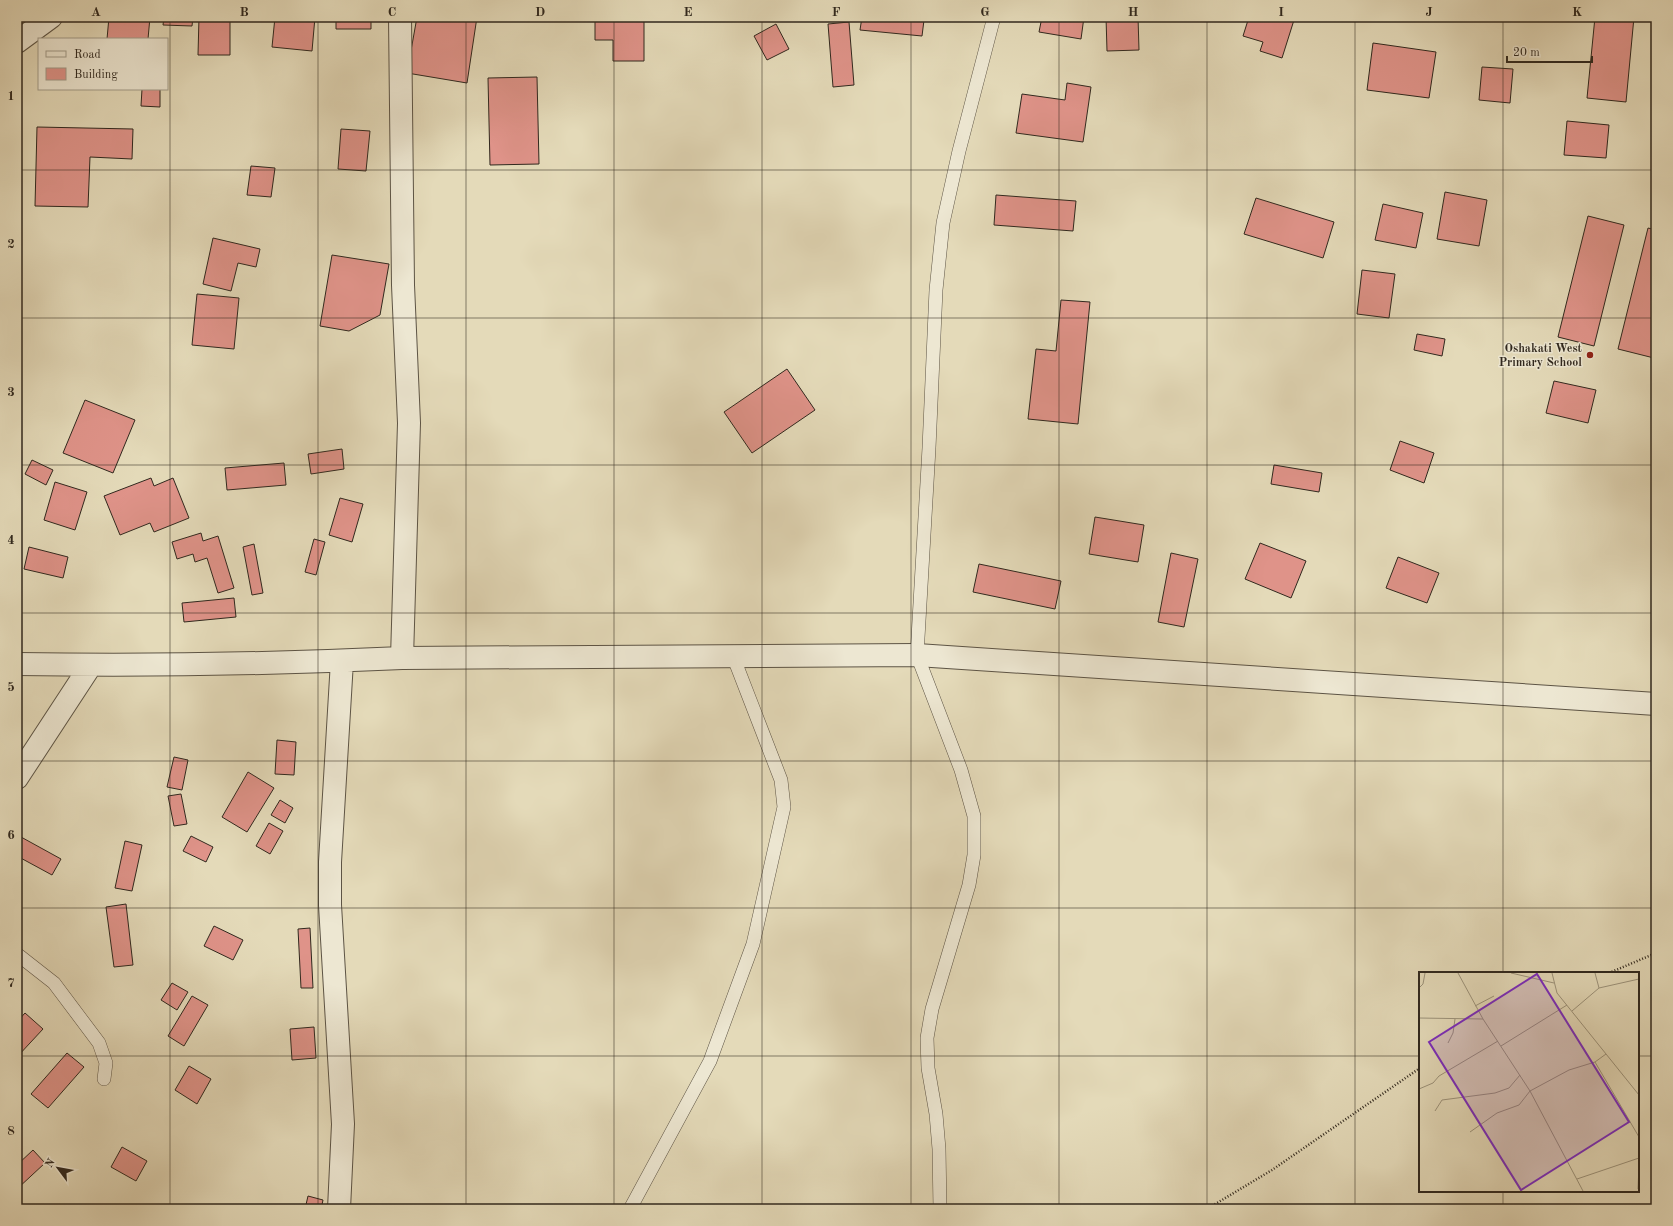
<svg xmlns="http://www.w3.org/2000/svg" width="1673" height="1226" viewBox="0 0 1673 1226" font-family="'Old Standard TT',serif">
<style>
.building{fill:#df9389;stroke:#30281e}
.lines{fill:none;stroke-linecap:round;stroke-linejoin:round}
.service-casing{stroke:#5d5445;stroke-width:14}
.minor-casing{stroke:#5d5445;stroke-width:24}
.path{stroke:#30281e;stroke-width:2.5;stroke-dasharray:1 2;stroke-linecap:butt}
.service{stroke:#ede7d2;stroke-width:13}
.minor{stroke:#ede7d2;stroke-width:22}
.grid{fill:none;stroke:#30281e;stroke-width:1;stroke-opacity:0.55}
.poi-dot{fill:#8f2418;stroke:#ede7d2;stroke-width:1.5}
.labels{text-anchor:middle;stroke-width:3;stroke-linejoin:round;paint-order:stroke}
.poi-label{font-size:12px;font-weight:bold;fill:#30281e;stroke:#ede7d2;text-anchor:end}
.inset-road{fill:none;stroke:#9c937b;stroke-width:1}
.view{fill:#7b2cbf;fill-opacity:0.15;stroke:#7b2cbf;stroke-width:2}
.inset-edge{fill:none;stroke:#30281e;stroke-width:2}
.neatline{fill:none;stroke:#30281e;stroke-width:1.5}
.grid-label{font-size:13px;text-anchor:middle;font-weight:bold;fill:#30281e}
</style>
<rect width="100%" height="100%" fill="#e4dab9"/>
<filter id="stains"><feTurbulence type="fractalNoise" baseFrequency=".005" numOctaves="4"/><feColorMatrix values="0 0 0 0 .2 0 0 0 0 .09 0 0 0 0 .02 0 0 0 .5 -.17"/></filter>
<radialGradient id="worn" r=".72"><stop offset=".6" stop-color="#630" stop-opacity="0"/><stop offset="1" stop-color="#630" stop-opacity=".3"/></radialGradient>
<path class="building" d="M 109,17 L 150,17 L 148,39 L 107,39 Z
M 164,17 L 193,17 L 192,26 L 163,25 Z
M 199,17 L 230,17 L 230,55 L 198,55 Z
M 275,17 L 315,17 L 312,51 L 272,47 Z
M 336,17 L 371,17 L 371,29 L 336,29 Z
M 417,17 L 477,17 L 467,83 L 407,73 Z
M 595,17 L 644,17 L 644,61 L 613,61 L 613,40 L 595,40 Z
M 862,17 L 896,17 L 924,20 L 922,36 L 860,30 Z
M 1042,17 L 1084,17 L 1081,39 L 1039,32 Z
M 1106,17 L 1138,17 L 1139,50 L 1107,51 Z
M 1249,17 L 1286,17 L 1294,20 L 1282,58 L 1260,51 L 1263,42 L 1243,36 Z
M 1595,17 L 1634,17 L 1626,102 L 1587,98 Z
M 849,22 L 854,85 L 833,87 L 828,24 Z
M 776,24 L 789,49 L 767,60 L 754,36 Z
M 1373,43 L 1436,52 L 1429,98 L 1367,90 Z
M 1482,67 L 1513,69 L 1510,103 L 1479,100 Z
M 537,77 L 539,164 L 490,165 L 488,78 Z
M 1067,83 L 1091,87 L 1083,142 L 1016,133 L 1022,94 L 1065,100 Z
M 142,89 L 160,89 L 160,107 L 141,106 Z
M 1567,121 L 1609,125 L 1606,158 L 1564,155 Z
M 37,127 L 133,129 L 132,159 L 90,157 L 88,207 L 35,206 Z
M 341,129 L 370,131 L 366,171 L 338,169 Z
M 251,166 L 275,168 L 271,197 L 247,195 Z
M 1445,192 L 1487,200 L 1479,246 L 1437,239 Z
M 996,195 L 1076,201 L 1073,231 L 994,225 Z
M 1256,198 L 1334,222 L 1323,258 L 1244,234 Z
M 1383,204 L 1423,213 L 1416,248 L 1375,240 Z
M 1588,216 L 1624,225 L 1594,346 L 1558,337 Z
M 1648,228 L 1656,230 L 1656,350 L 1654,358 L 1618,349 Z
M 213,238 L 260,249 L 256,267 L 238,263 L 231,291 L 203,284 Z
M 332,255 L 389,264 L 380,315 L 349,331 L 320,326 Z
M 1362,270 L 1395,274 L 1389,318 L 1357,314 Z
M 197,294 L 239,298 L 234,349 L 192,345 Z
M 1061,300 L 1090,302 L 1078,424 L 1028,419 L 1036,349 L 1056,351 Z
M 1417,334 L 1445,339 L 1442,356 L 1414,350 Z
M 787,369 L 815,410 L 752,453 L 724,412 Z
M 1554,381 L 1596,390 L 1588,423 L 1546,413 Z
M 85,400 L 135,420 L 113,473 L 63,453 Z
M 1400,441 L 1434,453 L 1424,483 L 1390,470 Z
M 1656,444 L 1656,460 L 1652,459 Z
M 342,449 L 344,469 L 311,474 L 308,454 Z
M 32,460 L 53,470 L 46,485 L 25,474 Z
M 284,463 L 286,485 L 227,490 L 225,468 Z
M 1274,465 L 1322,473 L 1319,492 L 1271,484 Z
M 151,478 L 154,486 L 173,478 L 189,518 L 154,532 L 150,523 L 120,535 L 104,496 Z
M 55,482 L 87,492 L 75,530 L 44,520 Z
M 340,498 L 363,504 L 352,542 L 329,535 Z
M 1095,517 L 1144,525 L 1138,562 L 1089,554 Z
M 201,533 L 203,541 L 218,536 L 234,588 L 218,593 L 207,558 L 195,562 L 193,554 L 177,559 L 172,542 Z
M 314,539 L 325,542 L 316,575 L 305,572 Z
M 1260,543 L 1306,561 L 1291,598 L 1245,579 Z
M 254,544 L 263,593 L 252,595 L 243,547 Z
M 29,547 L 68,557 L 63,578 L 24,569 Z
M 1171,553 L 1198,559 L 1184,627 L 1158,622 Z
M 1398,557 L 1439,573 L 1427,603 L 1386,588 Z
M 979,564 L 1061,581 L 1055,609 L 973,592 Z
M 234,598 L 236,617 L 184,622 L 182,603 Z
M 277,740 L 296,742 L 294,775 L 275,774 Z
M 174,757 L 188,760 L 182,790 L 167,787 Z
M 248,772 L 274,788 L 247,832 L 222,817 Z
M 181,794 L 187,824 L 174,826 L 168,796 Z
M 280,800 L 293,808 L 285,823 L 271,815 Z
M 269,823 L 283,831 L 270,854 L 256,846 Z
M 191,836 L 213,847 L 206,862 L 183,851 Z
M 21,837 L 61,859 L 52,875 L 17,856 L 17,845 Z
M 125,841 L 142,845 L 132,891 L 115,888 Z
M 126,904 L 133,965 L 114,967 L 106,907 Z
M 214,926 L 243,940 L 233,960 L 204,946 Z
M 310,928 L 313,988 L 301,988 L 298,929 Z
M 172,983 L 188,992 L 177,1010 L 161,1000 Z
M 192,996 L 208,1005 L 184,1046 L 168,1036 Z
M 25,1013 L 43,1029 L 17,1057 L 17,1022 Z
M 314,1027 L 316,1058 L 292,1060 L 290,1029 Z
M 67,1053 L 84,1067 L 48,1108 L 31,1094 Z
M 189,1066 L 211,1079 L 197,1104 L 175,1090 Z
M 122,1147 L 147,1161 L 136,1181 L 111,1167 Z
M 33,1150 L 45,1163 L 17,1189 L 17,1165 Z
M 308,1196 L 323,1200 L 321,1209 L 305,1209 Z"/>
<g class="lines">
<g class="service-casing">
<path id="service" d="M 17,954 L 54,983 L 99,1043 L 106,1063 L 104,1079
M 630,1209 L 710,1061 L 753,944 L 784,807 L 781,780 L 733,656
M 940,1209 L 939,1149 L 936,1114 L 928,1068 L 927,1038 L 932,1009 L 969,885 L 974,855 L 974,816 L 961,770 L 917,655 L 929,448 L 936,290 L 943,223 L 959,151 L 994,17"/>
</g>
<g class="minor-casing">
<path id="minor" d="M 400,17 L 403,285 L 409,423 L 402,658
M 17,42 L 51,17
M 17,664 C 145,666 274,664 402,658 L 917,655 L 1656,704
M 17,778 L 91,665
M 339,1209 L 343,1124 L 330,905 L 330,862 L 342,661"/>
</g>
<path class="path" d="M 1609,973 L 1656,953
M 1207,1209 L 1272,1170 L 1420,1068"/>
<use href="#service" class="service"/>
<use href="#minor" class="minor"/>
</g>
<path class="grid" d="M 170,17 L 170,1209M 318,17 L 318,1209M 466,17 L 466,1209M 614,17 L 614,1209M 762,17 L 762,1209M 911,17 L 911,1209M 1059,17 L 1059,1209M 1207,17 L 1207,1209M 1355,17 L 1355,1209M 1503,17 L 1503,973M 17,170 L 1656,170M 17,318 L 1656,318M 17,465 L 1656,465M 17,613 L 1656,613M 17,761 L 1656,761M 17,908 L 1656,908M 17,1056 L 1420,1056M 1638,1056 L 1656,1056M 1503,1191 L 1503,1209"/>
<circle class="poi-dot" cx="1590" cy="355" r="4"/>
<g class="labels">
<g class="poi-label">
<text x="1582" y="352">Oshakati West<tspan x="1582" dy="14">Primary School</tspan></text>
</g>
</g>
<g transform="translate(1419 972)">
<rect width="220" height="220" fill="#e4dab9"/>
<path class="inset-road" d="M 39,1 L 64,47 L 111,119 L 164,219M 92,1 L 135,11M 133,1 L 138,21 L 220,123M 176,1 L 180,16M 0,16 L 4,12 L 6,1M 56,34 L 75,24M 153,39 L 180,16 L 220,7M 0,46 L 64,47M 29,71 L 34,61 L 36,47M 82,74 L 148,33M 176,90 L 220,165M 0,117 L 14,111 L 20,104 L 79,69M 16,139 L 23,128 L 76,121 L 90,116 L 101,103M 51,160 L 78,141 L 100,133 L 111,119 L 150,98 L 176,90 L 187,82M 158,207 L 220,186M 219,217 L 220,193"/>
<path class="view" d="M 118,2 L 210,150 L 102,218 L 10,70 Z"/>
<rect width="220" height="220" class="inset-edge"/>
</g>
<rect width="1673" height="1226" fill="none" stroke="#e4dab9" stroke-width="44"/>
<rect x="38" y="38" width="130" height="52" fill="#ede7d2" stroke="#a19b8a"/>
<rect x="46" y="51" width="20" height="6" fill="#ede7d2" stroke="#a19b8a"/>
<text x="74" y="58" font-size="12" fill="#30281e">Road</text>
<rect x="46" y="68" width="20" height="12" fill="#df9389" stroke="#a19b8a"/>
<text x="74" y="78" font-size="12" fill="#30281e">Building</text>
<g transform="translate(58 1168) rotate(302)" stroke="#ede7d2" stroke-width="3" paint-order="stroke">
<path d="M0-3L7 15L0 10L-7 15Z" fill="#30281e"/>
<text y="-6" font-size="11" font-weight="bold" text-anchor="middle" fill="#30281e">N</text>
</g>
<path d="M1507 56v6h85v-6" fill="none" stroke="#30281e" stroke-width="2"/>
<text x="1513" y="56" font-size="12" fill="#30281e" stroke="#ede7d2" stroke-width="3" paint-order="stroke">20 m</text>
<rect x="22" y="22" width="1629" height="1182" class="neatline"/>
<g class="grid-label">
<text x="96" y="16">A</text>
<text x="244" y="16">B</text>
<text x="392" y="16">C</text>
<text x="540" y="16">D</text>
<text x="688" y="16">E</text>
<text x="836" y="16">F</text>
<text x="985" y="16">G</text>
<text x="1133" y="16">H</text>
<text x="1281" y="16">I</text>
<text x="1429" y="16">J</text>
<text x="1577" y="16">K</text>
<text x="11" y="100">1</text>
<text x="11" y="248">2</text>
<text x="11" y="396">3</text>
<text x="11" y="544">4</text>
<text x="11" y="691">5</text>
<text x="11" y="839">6</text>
<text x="11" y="987">7</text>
<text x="11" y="1135">8</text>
</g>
<rect width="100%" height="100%" filter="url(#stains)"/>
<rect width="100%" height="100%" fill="url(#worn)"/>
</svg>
